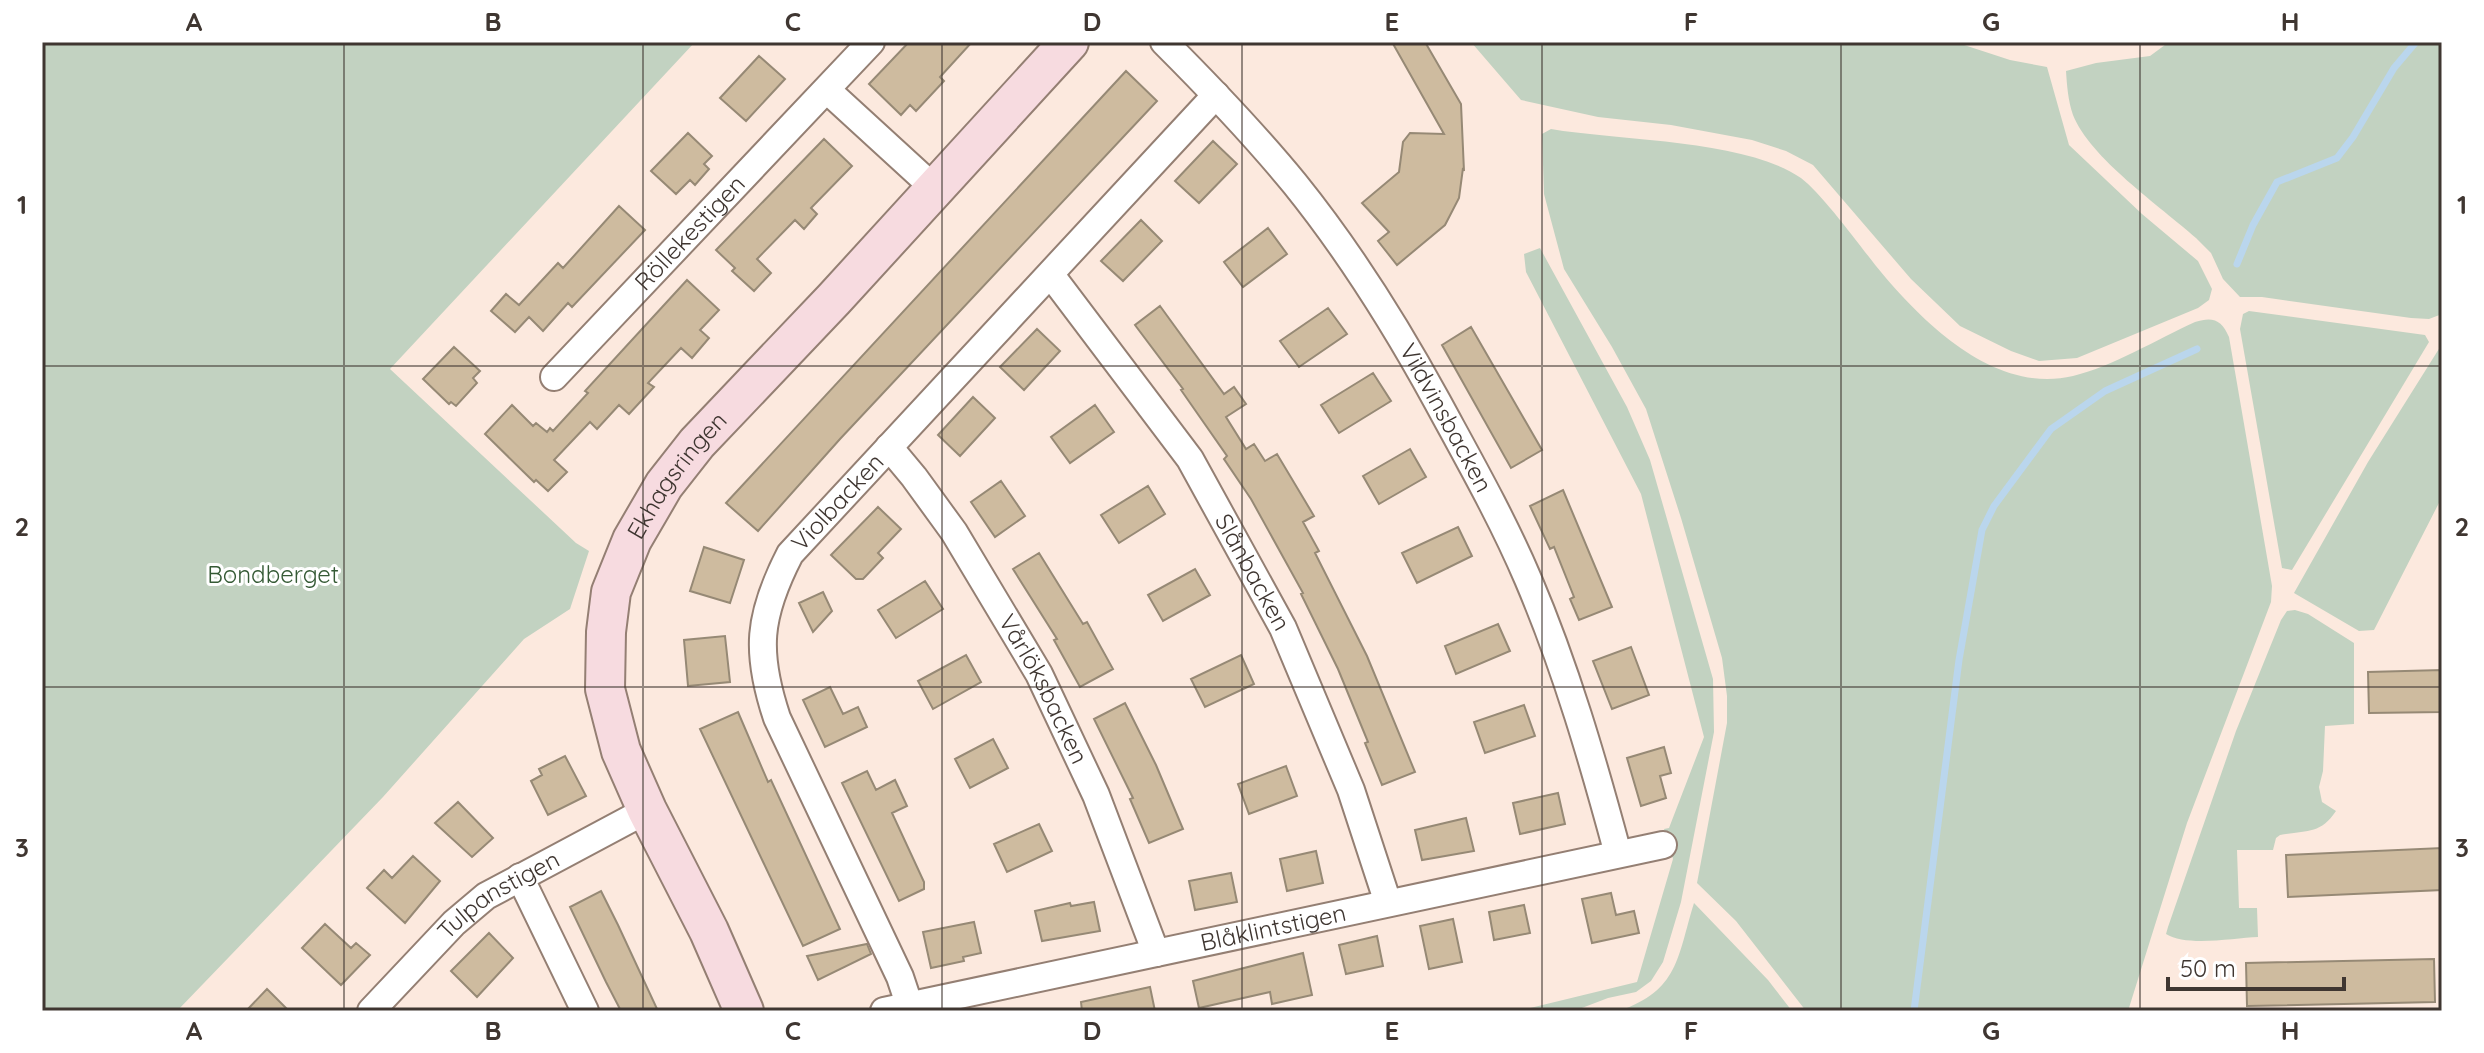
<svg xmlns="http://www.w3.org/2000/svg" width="2484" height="1053" viewBox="0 0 2484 1053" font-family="Quicksand,sans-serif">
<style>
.green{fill:#c2d2c1}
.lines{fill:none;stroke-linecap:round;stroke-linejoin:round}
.stream{stroke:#bad6ed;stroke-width:7}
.building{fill:#cebb9f;stroke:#968975;stroke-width:2}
.street-casing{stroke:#947f73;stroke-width:30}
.secondary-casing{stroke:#947f73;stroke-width:42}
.street{stroke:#fff;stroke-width:26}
.secondary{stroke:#f7dbe0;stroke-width:38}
.grid{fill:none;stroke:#3f3631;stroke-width:2;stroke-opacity:0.55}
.labels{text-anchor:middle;stroke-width:6;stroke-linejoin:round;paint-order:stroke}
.street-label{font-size:24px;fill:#3f3631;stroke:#fff}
.park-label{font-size:24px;fill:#355a35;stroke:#fff}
.neatline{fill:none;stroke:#3f3631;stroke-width:3}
.grid-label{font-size:26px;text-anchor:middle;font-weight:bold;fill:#3f3631}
</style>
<rect width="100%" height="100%" fill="#fce9de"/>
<path class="green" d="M 42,42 L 695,42 L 390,369 L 576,543 L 589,551 L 570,609 L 524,639 L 383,797 L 177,1011 L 42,1011 Z
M 1471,42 L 1955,42 L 2010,60 L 2047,67 L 2069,145 L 2142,214 L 2198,261 L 2212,289 L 2209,300 L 2198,308 L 2077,358 L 2039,361 L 2011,351 L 1960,326 L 1911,279 L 1813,165 L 1786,151 L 1752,140 L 1671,125 L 1598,117 L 1521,100 Z
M 2169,42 L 2442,42 L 2442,314 L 2429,319 L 2411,318 L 2262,297 L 2240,297 L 2223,279 L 2211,253 L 2196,238 C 2160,206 2090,158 2073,115 C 2068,100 2067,86 2066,71 L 2096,63 L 2150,56 Z
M 1551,129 C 1621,141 1744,139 1801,178 C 1822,194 1858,243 1876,266 C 1921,321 1994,395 2073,376 C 2111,367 2158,339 2195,322 C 2213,316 2222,320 2229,337 L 2272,586 L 2271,602 L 2187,823 L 2128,1011 L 1806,1011 L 1736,921 L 1697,883 L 1727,723 L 1727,696 L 1722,658 L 1681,518 L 1646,409 L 1612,347 L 1564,269 L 1544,194 L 1542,134 Z
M 1540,248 L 1627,407 L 1650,460 L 1713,679 L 1714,732 L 1681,902 L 1663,962 L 1651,981 L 1636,992 L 1608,998 L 1574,1011 L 1518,1011 L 1637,982 L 1673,859 L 1664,829 L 1669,828 L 1704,737 L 1641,494 L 1526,272 L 1524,254 Z
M 2249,311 L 2425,335 L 2429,342 L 2292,570 L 2282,568 L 2240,329 L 2243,314 Z
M 2442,344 L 2442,497 L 2374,630 L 2359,631 L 2294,593 L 2368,462 Z
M 2295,610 L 2308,614 L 2354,643 L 2354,724 L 2325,726 L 2323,771 L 2319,787 L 2322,802 L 2336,811 C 2320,835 2306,830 2280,835 L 2276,838 L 2273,850 L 2237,850 L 2239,908 L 2257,908 L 2258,937 C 2234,938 2186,947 2166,934 L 2168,927 L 2236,731 L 2281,620 L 2287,611 Z
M 1694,903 L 1768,980 L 1792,1011 L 1619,1011 C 1679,990 1677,958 1694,903 Z"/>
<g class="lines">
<path class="stream" d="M 2237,264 L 2253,225 L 2277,182 L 2337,158 L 2353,137 L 2394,68 L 2416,42
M 1914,1011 L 1959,660 L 1982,530 L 1994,506 L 2051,429 L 2105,391 L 2197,349"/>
</g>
<path class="building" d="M 909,42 L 972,42 L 940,77 L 944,81 L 916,111 L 910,105 L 901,115 L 869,84 Z
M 1392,42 L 1425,42 L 1461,104 L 1464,171 L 1463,168 L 1459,198 L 1445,225 L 1397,265 L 1378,241 L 1389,232 L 1362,203 L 1399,172 L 1403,142 L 1410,133 L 1444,134 Z
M 759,56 L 785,79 L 746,121 L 720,98 Z
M 1126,71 L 1157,101 L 840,439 L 758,531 L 726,503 Z
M 688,133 L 712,156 L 704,164 L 709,169 L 695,185 L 690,180 L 676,194 L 651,171 Z
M 824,139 L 852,166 L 811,208 L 817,214 L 804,229 L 795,220 L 757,259 L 771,273 L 754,291 L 732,271 L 735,268 L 716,250 Z
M 1213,141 L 1237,164 L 1199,203 L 1175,181 Z
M 619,206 L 645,230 L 572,307 L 568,303 L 543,331 L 529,317 L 515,332 L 491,311 L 506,294 L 519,305 L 558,263 L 563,268 Z
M 1141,220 L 1162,241 L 1123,281 L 1101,261 Z
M 1268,228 L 1287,254 L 1243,287 L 1224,262 Z
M 687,280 L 719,310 L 700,330 L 709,338 L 692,358 L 681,348 L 648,383 L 654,387 L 629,414 L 619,405 L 597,429 L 590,422 L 554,460 L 567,472 L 548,491 L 536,480 L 534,482 L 485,434 L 512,405 L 533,426 L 536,423 L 547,432 L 550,428 L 553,431 L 588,393 L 585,391 Z
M 1160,306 L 1224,394 L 1234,387 L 1246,404 L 1226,417 L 1246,449 L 1254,444 L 1265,461 L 1277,454 L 1314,516 L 1303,522 L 1319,551 L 1315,553 L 1367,656 L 1415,772 L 1382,785 L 1365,743 L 1368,742 L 1338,669 L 1301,594 L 1303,593 L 1251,499 L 1224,459 L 1227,456 L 1181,390 L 1183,389 L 1135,325 Z
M 1328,308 L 1347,334 L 1299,367 L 1280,341 Z
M 1471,327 L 1542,450 L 1511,468 L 1442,345 Z
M 1037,329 L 1060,351 L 1024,390 L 1000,367 Z
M 454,347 L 480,371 L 473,378 L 477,383 L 456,406 L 451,402 L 449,404 L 423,379 Z
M 1373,373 L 1391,401 L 1339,433 L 1321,405 Z
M 973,397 L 995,418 L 960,456 L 938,435 Z
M 1095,405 L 1114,432 L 1070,463 L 1051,437 Z
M 1410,449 L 1426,477 L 1379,504 L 1363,476 Z
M 1001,481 L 1025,516 L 995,537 L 971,502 Z
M 1148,486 L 1165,514 L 1119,543 L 1101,515 Z
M 1563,490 L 1612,607 L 1579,620 L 1570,599 L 1574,597 L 1554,547 L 1550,549 L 1530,506 Z
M 878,507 L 901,529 L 878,553 L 883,558 L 863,579 L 856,579 L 831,555 Z
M 1458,527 L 1472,556 L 1417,583 L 1402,553 Z
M 704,547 L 744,560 L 730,603 L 690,591 Z
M 1039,553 L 1083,624 L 1087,622 L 1113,669 L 1080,687 L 1054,640 L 1057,639 L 1013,569 Z
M 1195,569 L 1210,595 L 1163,621 L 1148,595 Z
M 925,581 L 943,609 L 896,638 L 878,610 Z
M 823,592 L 832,611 L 813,632 L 799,603 Z
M 1498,624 L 1510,651 L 1456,674 L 1445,646 Z
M 725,636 L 730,682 L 688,686 L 684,640 Z
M 1631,647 L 1649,695 L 1612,709 L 1593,661 Z
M 966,655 L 981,682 L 933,709 L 918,681 Z
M 1241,655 L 1254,684 L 1205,707 L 1191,679 Z
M 2442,670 L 2442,712 L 2369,713 L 2368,672 Z
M 830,687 L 843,714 L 858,707 L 867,727 L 825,747 L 803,700 Z
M 1125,703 L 1156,765 L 1183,829 L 1149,843 L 1130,799 L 1133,798 L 1094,719 Z
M 1524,705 L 1535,736 L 1485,753 L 1474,722 Z
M 738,712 L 768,782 L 771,780 L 840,929 L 803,946 L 700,729 Z
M 993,739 L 1008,768 L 970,788 L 955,759 Z
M 1664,747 L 1671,773 L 1660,776 L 1666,798 L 1641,806 L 1627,758 Z
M 565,756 L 586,796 L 548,815 L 531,781 L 542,775 L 539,769 Z
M 1286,766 L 1297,796 L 1249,814 L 1238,784 Z
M 867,771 L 876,790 L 895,780 L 907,806 L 892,813 L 924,882 L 924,889 L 899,901 L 842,783 Z
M 1558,793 L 1565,824 L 1520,834 L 1513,803 Z
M 458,802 L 493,838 L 472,857 L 435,823 Z
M 1466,818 L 1474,851 L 1422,860 L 1415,830 Z
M 1039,824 L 1052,851 L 1007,872 L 994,844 Z
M 2442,848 L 2442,890 L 2288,897 L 2286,855 Z
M 1316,851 L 1323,883 L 1287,891 L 1280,859 Z
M 413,856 L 440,881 L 405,923 L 367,888 L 384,870 L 392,878 Z
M 1231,873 L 1237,902 L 1195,910 L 1189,881 Z
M 601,891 L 618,925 L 658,1011 L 621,1011 L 606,982 L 570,907 Z
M 1611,893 L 1616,915 L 1634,911 L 1639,933 L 1592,943 L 1582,899 Z
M 1094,902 L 1100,931 L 1042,941 L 1035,911 L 1070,903 L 1071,906 Z
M 1524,905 L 1530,933 L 1494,940 L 1489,912 Z
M 1453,919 L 1462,962 L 1429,969 L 1420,926 Z
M 974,922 L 981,953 L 963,957 L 964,961 L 931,968 L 923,932 Z
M 325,924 L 351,948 L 356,943 L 370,955 L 341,985 L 302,948 Z
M 489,933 L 513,958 L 477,997 L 451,971 Z
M 1377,936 L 1383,966 L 1346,974 L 1339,945 Z
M 867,944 L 871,954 L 818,980 L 807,956 Z
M 1303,953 L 1312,995 L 1272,1004 L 1270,992 L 1199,1008 L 1193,981 Z
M 2434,959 L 2435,1002 L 2247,1006 L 2246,963 Z
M 1150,987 L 1155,1011 L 1082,1011 L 1081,1002 Z
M 267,989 L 289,1011 L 246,1011 Z"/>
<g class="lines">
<g class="street-casing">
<g id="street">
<path id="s1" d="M 1164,42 C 1210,88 1254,134 1295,184 C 1349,251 1396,326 1437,401 C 1469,460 1502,518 1528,579 C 1566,668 1593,761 1618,854"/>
<path d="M 827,90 L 934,188"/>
<path id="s2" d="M 1051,275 L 1190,459 L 1283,628 L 1351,790 L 1388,903"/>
<path id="s3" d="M 554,377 L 871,42"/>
<path id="s4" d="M 889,447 L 914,477 L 954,532 L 1039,674 L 1096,795 L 1156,953"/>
<path d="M 520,877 L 585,1011"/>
<path id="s5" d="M 909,1004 L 900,977 L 777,718 C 755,652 758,616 790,554 L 1216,95"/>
<path id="s6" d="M 371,1011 L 454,923 L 486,896 L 647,810"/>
<path id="s7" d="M 884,1011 L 1663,845"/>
</g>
</g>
<g class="secondary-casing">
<g id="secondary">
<path id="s8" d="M 744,1011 L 709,931 L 647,810 L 621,751 L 605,689 L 606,632 L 611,592 L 632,540 L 664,485 L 697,443 L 834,299 L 1069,42"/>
</g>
</g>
<use href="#street" class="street"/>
<use href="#secondary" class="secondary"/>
</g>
<path class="grid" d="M 344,42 L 344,1011M 643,42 L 643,1011M 942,42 L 942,1011M 1242,42 L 1242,1011M 1542,42 L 1542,1011M 1841,42 L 1841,1011M 2140,42 L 2140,1011M 42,366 L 2442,366M 42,687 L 2442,687"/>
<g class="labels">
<g class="street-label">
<text dy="8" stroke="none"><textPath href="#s3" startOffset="198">Röllekestigen</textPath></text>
<text dy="8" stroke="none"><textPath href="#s1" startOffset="472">Vildvinsbacken</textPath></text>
<text dy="8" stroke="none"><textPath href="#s8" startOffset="584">Ekhagsringen</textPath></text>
<text dy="8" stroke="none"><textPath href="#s5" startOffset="556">Violbacken</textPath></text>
<text dy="8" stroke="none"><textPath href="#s2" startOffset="360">Slånbacken</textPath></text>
<text dy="8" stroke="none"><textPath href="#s4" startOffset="288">Vårlöksbacken</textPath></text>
<text dy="8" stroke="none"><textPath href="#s6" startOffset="174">Tulpanstigen</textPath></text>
<text dy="8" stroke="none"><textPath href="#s7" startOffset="398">Blåklintstigen</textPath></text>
</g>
<g class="park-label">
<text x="273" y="583">Bondberget</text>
</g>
</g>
<rect width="2484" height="1053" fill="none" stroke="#ffffff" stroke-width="88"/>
<path d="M2168 977v12h176v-12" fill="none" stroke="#3f3631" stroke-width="4"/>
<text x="2180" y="977" font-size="24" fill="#3f3631" stroke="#ffffff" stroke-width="6" paint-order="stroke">50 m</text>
<rect x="44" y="44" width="2396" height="965" class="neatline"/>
<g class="grid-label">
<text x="194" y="31">A</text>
<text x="493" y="31">B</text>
<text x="793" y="31">C</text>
<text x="1092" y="31">D</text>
<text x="1392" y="31">E</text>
<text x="1691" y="31">F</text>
<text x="1991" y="31">G</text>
<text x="2290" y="31">H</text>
<text x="22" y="214">1</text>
<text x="2462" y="214">1</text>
<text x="22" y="536">2</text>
<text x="2462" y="536">2</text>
<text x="22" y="857">3</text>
<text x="2462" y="857">3</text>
<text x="194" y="1040">A</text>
<text x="493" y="1040">B</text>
<text x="793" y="1040">C</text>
<text x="1092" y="1040">D</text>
<text x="1392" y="1040">E</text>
<text x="1691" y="1040">F</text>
<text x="1991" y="1040">G</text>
<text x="2290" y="1040">H</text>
</g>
</svg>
